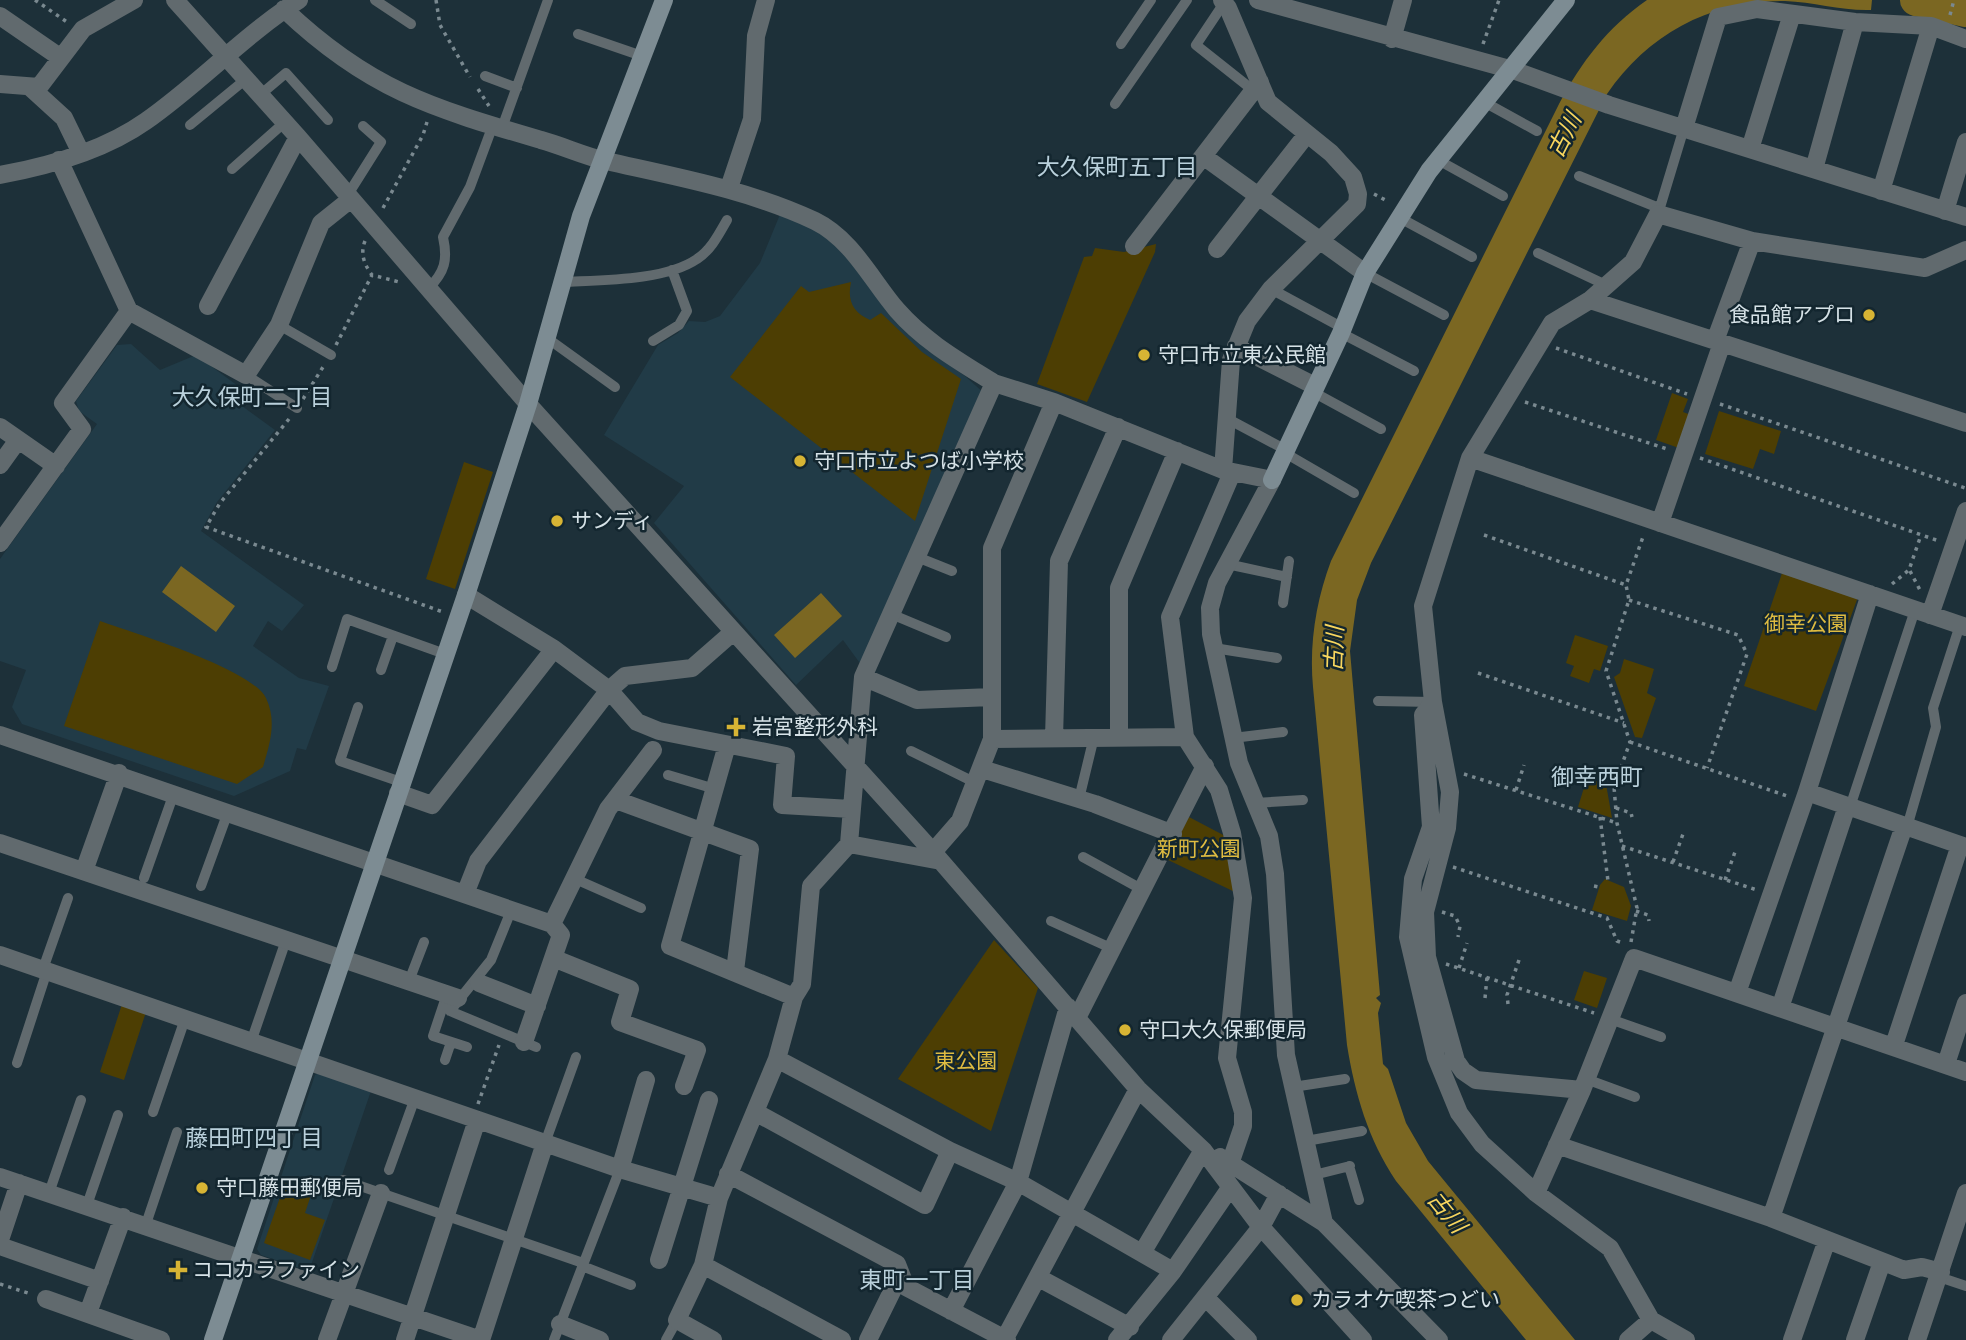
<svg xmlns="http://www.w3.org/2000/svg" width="1966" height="1340" viewBox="0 0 1966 1340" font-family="Cabin,'Noto Sans JP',sans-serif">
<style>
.built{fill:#213b47}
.green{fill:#4d3e03}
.water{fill:#7b6722}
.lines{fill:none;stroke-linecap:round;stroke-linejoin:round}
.river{stroke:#7b6722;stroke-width:32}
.path{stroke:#7a8990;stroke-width:3.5;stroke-dasharray:3.5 5;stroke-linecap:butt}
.lane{stroke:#616a6e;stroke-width:10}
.street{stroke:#616a6e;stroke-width:18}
.secondary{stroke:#7d8c93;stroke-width:18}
.poi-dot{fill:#d7b434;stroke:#13262f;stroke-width:2.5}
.labels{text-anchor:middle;stroke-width:5;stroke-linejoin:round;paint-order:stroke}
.poi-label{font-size:21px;fill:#d6e2e7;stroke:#13262f;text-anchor:start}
.park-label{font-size:21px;fill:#dfbc41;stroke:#13262f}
.water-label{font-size:23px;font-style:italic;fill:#f8d65e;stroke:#13262f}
.neighbourhood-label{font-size:23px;fill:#b9d0db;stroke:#13262f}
</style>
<rect width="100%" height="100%" fill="#1d3039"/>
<path class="built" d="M 781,212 L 806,223 L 834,242 L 894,317 L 925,348 L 965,376 L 986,395 L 862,666 L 843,640 L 796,685 L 654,523 L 684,486 L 604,435 L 658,345 L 678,333 L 689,321 L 705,322 L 720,316 L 760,263 Z
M 131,344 L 160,370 L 196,355 L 238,386 L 231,398 L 275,430 L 217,502 L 201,531 L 304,605 L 282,631 L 268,621 L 253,646 L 299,678 L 329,686 L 306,750 L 297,748 L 290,771 L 234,796 L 22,724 L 12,707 L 26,670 L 0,661 L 0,559 L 97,424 L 79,411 L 76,401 L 117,345 Z
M 322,1071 L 372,1088 L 309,1271 L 261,1255 L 257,1249 L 315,1075 Z"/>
<path class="green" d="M 1156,244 L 1155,252 L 1087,402 L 1037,384 L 1084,257 L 1092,256 L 1095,248 L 1124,252 Z
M 851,282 C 847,301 853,312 870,320 L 881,313 L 922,352 L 961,379 L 915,521 L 730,377 L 801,286 L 809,292 Z
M 1672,393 L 1688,399 L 1683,412 L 1691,415 L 1679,448 L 1656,440 Z
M 1719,411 L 1781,431 L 1774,454 L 1760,449 L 1753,469 L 1705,454 Z
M 464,462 L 493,472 L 455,589 L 426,579 Z
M 1782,573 L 1858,597 L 1816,711 L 1744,686 Z
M 100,621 C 134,633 252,669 266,698 C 277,721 270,743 263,767 L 237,784 L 64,726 Z
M 1575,635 L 1608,646 L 1600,671 L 1594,669 L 1589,683 L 1570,676 L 1574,666 L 1566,663 Z
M 1624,659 L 1654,669 L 1647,693 L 1656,698 L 1642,738 L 1635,737 L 1614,677 L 1620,673 Z
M 1587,778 L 1606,784 L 1612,818 L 1578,807 Z
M 1189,817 L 1229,838 L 1239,894 L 1166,859 Z
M 1605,879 L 1624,887 L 1631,906 L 1627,921 L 1592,910 L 1600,885 Z
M 994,940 L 1038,988 L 991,1131 L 898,1079 Z
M 1584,971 L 1607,978 L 1597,1008 L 1574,1000 Z
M 122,1004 L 146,1012 L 124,1080 L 100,1072 Z
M 285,1183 L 312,1192 L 305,1213 L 325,1220 L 310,1260 L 264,1243 Z"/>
<path class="water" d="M 1647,0 L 1872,0 L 1871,10 C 1842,11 1814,2 1785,1 C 1711,0 1648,34 1607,94 L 1371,563 L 1357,600 L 1350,651 L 1380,995 L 1376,998 L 1381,1003 L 1378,1013 L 1383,1064 L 1388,1069 L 1406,1123 L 1428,1161 L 1575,1340 L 1526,1340 L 1396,1181 C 1368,1139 1355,1094 1347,1045 L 1313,687 C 1309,644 1316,601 1331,561 L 1559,104 C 1582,61 1607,28 1647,0 Z
M 181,566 L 235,606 L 216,632 L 162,592 Z
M 821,593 L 842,616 L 795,658 L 774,635 Z"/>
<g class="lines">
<path class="river" d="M 1916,0 L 1966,11"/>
<path class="path" d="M 35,0 L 67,22
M 436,0 L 440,25 L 470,77
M 1950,15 L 1954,0
M 1483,44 L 1499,0
M 478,89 L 489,106
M 1374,194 L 1389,202
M 383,208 L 423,135 L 427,122
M 365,241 C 360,254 364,264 372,275 L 399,282
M 336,345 L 372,275
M 1556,348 L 1687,394
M 303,399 L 323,367
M 1525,402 L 1667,449
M 1720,404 L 1965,488
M 289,419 L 220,503 L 206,527 L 443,612
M 1700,458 L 1939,541
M 1484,535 L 1626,585
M 1910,571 L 1921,592
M 1892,584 L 1909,570 L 1921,535
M 1629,600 L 1738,635 L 1747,654 L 1707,768
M 1478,673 L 1624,723
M 1630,742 L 1787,796
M 1464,774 L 1617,823
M 1516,790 L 1524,765
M 1616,808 L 1631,813 L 1632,817
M 1600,817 L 1608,881
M 1622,846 L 1757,890
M 1673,862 L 1683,834
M 1453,867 L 1607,918 L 1617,941 L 1623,943
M 1725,880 L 1735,852
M 1594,886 L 1599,887
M 1636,911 L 1648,915 L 1649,921
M 1442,912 L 1455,916 L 1460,926 L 1458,937
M 1631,942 L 1637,908 L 1617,823 L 1614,787 L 1630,742 L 1606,671 L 1629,600 L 1626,585 L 1644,534
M 1446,964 L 1594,1013
M 1459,968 L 1467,943
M 1485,998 L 1487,977
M 1508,1004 L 1507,995 L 1519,960
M 478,1104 L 499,1045
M 0,1284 L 31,1294"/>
<path class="lane" d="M 375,0 L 411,24
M 1224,3 L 1196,45 L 1254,91
M 578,34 L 642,56
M 1121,44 L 1151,0
M 485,76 L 517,88
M 260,95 L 286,73 L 328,120
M 1486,103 L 1537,131
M 1115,104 L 1187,0
M 190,125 L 246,79
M 502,128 L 548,0
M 1438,160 L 1503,196
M 232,169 L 285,122
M 1579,176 L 1659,208
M 347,196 L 381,142 L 363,126
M 1658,214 L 1684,128
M 1400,218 L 1472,257
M 1538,253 L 1606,285
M 1365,273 L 1444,315
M 563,282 C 601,280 665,281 697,259 C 711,250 719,234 727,220
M 428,289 C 445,272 448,260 443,237 L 470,187 L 493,125
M 1271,289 L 1343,328
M 279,325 L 331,355
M 1341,333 L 1414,371
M 547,338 L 615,387
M 653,341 L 679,325 L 687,311 L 672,270
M 246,375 L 297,408
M 1313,392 L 1381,429
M 1228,419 L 1286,450
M 1285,453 L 1354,493
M 917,557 L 952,571
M 1227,564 L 1287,577
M 1283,603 L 1289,561
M 891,614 L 946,637
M 1214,648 L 1277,658
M 332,667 L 347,619 L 445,654
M 381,670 L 393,636
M 1378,701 L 1433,702
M 358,707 L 340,761 L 401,782
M 1233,738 L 1283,732
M 911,751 L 976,783
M 668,775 L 715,789
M 1079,799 L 1094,737
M 1255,803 L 1303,800
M 1850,807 L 1915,610
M 1907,827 L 1936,727 L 1933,708 L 1960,625
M 1083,857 L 1143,890
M 144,878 L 174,793
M 573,878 L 641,908
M 201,886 L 228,812
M 511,911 L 491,960 L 450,1011 L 536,1047
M 1051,921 L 1113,949
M 43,969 L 68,898
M 409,981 L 424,942
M 447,994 L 433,1036 L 467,1047
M 1610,1019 L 1661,1037
M 251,1042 L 283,949
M 445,1060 L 451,1042
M 17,1063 L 47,971
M 1586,1079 L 1635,1097
M 1293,1087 L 1345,1079
M 153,1112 L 185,1019
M 1306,1141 L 1362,1131
M 545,1143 L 576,1057
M 1349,1166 L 1359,1200
M 389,1170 L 415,1098
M 1314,1175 L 1350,1166
M 343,1180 L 583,1263
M 49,1193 L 81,1100
M 87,1205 L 118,1115
M 146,1224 L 177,1132
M 582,1266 L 631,1285
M 1939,1277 L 1966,1286
M 554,1340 L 620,1169
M 666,1340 L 677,1320"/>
<path class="street" d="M 175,0 L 298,137 L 528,404 L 933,852 L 1138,1089 L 1203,1150 L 1261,1227 L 1363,1340
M 1222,0 L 1228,8 L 1268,102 L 1331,153 L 1353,177 L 1358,194 L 1357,204 L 1271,289 L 1247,321 L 1231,360 L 1223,470
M 1258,0 L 1513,70 L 1609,105 L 1966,217
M 284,9 C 369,90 432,108 541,140 C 563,146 584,156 606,161 C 677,177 749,190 815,221 C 852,239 872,281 897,310 C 925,342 959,361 994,383 L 863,677 L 849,844 L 811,886 L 802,984 L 794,997 L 777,1059 L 719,1198 L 703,1265 L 677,1320 L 713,1340
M 0,16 L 61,58
M 1392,39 L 1403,0
M 0,84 L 39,87 L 83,29 L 134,0
M 30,87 L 64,118 L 81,153
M 1684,128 L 1718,17 L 1757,9 L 1855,22 L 1931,26 L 1966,39
M 1750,149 L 1792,14
M 1203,156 L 1365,273
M 1814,169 L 1855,22
M 0,175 C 49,166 105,150 146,121 C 199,84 244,35 299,0
M 729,188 L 752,119 L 756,36 L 766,0
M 1881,191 L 1931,26
M 1945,211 L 1966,142
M 1134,246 L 1260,82
M 1217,249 L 1307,134
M 1590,300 L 1722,343
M 208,306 L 298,137
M 129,311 L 246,375 L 279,325 L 321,223 L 351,199
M 1715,341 L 1752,241
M 1236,346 L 1315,386
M 994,383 L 1054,402 L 1223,470 L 1272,480 L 1217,583 L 1210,608 L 1211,634 L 1239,763 L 1269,836 L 1275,874 L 1286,1055 L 1324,1223
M 0,427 L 56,466
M 1470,458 L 1966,627
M 0,465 L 18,440
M 1660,523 L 1722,343 L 1966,423
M 0,543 L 82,429 L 63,403 L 129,311 L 59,160
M 466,595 L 554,649 L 609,690 L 637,722 L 659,731 L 786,756 L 782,805 L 851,809
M 1930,615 L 1966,511
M 863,677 L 917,700 L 992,697
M 1433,702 L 1450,792 L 1447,828 L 1425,912 L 1427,957 L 1456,1061 L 1463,1071 L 1476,1080 L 1582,1090 L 1634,958 L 1966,1072
M 0,735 L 552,924 L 561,935 L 524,1042
M 1119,736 L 1119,588 L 1177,451
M 1054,738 L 1059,561 L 1118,427
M 992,739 L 1185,737
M 727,745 L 670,946 L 794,997
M 982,769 L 1095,804 L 1173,834
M 1807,792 L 1966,847
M 398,793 L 432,805 L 554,649
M 616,800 L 750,849 L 735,971
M 0,843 L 458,998
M 849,844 L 941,861
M 933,852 L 960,821 L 992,739 L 992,548 L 1054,402
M 84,871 L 119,773
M 465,894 L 478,861 L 609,690 L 625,676 L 692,668 L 732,633
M 552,924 L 608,809 L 653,750
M 0,955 L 620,1169 L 719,1198
M 553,958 L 630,989 L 620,1022 L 697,1050 L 684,1086
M 479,983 L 537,1006
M 1737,993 L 1807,792 L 1870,594
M 1780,1008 L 1847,806
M 1077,1018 L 1205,766
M 1894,1045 L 1960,845
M 777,1059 L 950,1151 L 1018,1182 L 1173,1271
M 1946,1064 L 1966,1003
M 755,1112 L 925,1205 L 950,1151
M 1557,1145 L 1771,1218 L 1904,1270 L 1922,1267 L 1941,1272
M 1220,1157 L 1324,1223 L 1439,1340
M 1231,1161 L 1243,1126 L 1243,1112 L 1227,1058 L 1243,898 L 1232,833 L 1219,790 L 1185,737 L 1170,617 L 1232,473
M 620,1169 L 646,1080
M 728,1174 L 897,1264 L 906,1287 L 1007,1340
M 0,1177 L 481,1340
M 1536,1193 L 1582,1090
M 1771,1218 L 1904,826
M 0,1240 L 19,1183
M 0,1246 L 100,1281
M 1142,1253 L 1203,1150
M 659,1260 L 709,1100
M 703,1265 L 842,1340
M 1039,1278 L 1130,1327
M 1205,1297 L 1248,1340
M 46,1299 L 161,1340
M 951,1311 L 1018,1182 L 1068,1007
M 88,1313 L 123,1217
M 1651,1320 L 1610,1248 L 1536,1193 L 1482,1144 L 1459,1113 L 1436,1057 L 1408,937 L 1413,879 L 1431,827 L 1423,715 L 1433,702 L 1423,606 L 1470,458 L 1552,323 L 1590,300 L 1633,262 L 1658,214 L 1752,241 L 1925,268 L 1966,250
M 560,1324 L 600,1340
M 327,1340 L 381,1193
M 405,1340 L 477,1120
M 481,1340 L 545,1143
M 868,1340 L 900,1275
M 1004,1340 L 1138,1089
M 1117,1340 L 1173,1271 L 1230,1188
M 1171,1340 L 1261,1227 L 1279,1194
M 1628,1340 L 1651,1320 L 1686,1340
M 1792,1340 L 1827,1240
M 1855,1340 L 1882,1262
M 1917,1340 L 1966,1193"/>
<path class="secondary" d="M 1272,480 L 1341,333 L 1365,273 L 1429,171 L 1566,0
M 213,1340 L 466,595 L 528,404 L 581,216 L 664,0"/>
</g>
<g class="poi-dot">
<circle cx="1869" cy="315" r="7"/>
<circle cx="1144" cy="355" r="7"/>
<circle cx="800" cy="461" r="7"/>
<circle cx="557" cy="521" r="7"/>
<path d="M732.5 716.5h7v7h7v7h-7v7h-7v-7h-7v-7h7z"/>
<circle cx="1125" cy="1030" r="7"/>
<circle cx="202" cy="1188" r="7"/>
<path d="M174.5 1259.5h7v7h7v7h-7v7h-7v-7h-7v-7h7z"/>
<circle cx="1297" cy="1300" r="7"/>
</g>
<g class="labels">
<g class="poi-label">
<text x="1855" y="322" text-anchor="end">食品館アプロ</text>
<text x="1158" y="362">守口市立東公民館</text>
<text x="814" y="468">守口市立よつば小学校</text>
<text x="571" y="528">サンディ</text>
<text x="752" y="734">岩宮整形外科</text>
<text x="1139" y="1037">守口大久保郵便局</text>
<text x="216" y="1195">守口藤田郵便局</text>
<text x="192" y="1277">ココカラファイン</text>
<text x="1311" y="1307">カラオケ喫茶つどい</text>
</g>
<g class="park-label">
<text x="1806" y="631">御幸公園</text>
<text x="1199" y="856">新町公園</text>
<text x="966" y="1068">東公園</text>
</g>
<g class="water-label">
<text transform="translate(1564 135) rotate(-63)" y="8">古川</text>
<text transform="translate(1334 649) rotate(-88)" y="8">古川</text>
<text transform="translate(1447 1212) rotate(51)" y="8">古川</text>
</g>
<g class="neighbourhood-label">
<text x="1117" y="175">大久保町五丁目</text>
<text x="252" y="405">大久保町二丁目</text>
<text x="1597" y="785">御幸西町</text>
<text x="254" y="1146">藤田町四丁目</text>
<text x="917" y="1288">東町一丁目</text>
</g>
</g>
</svg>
